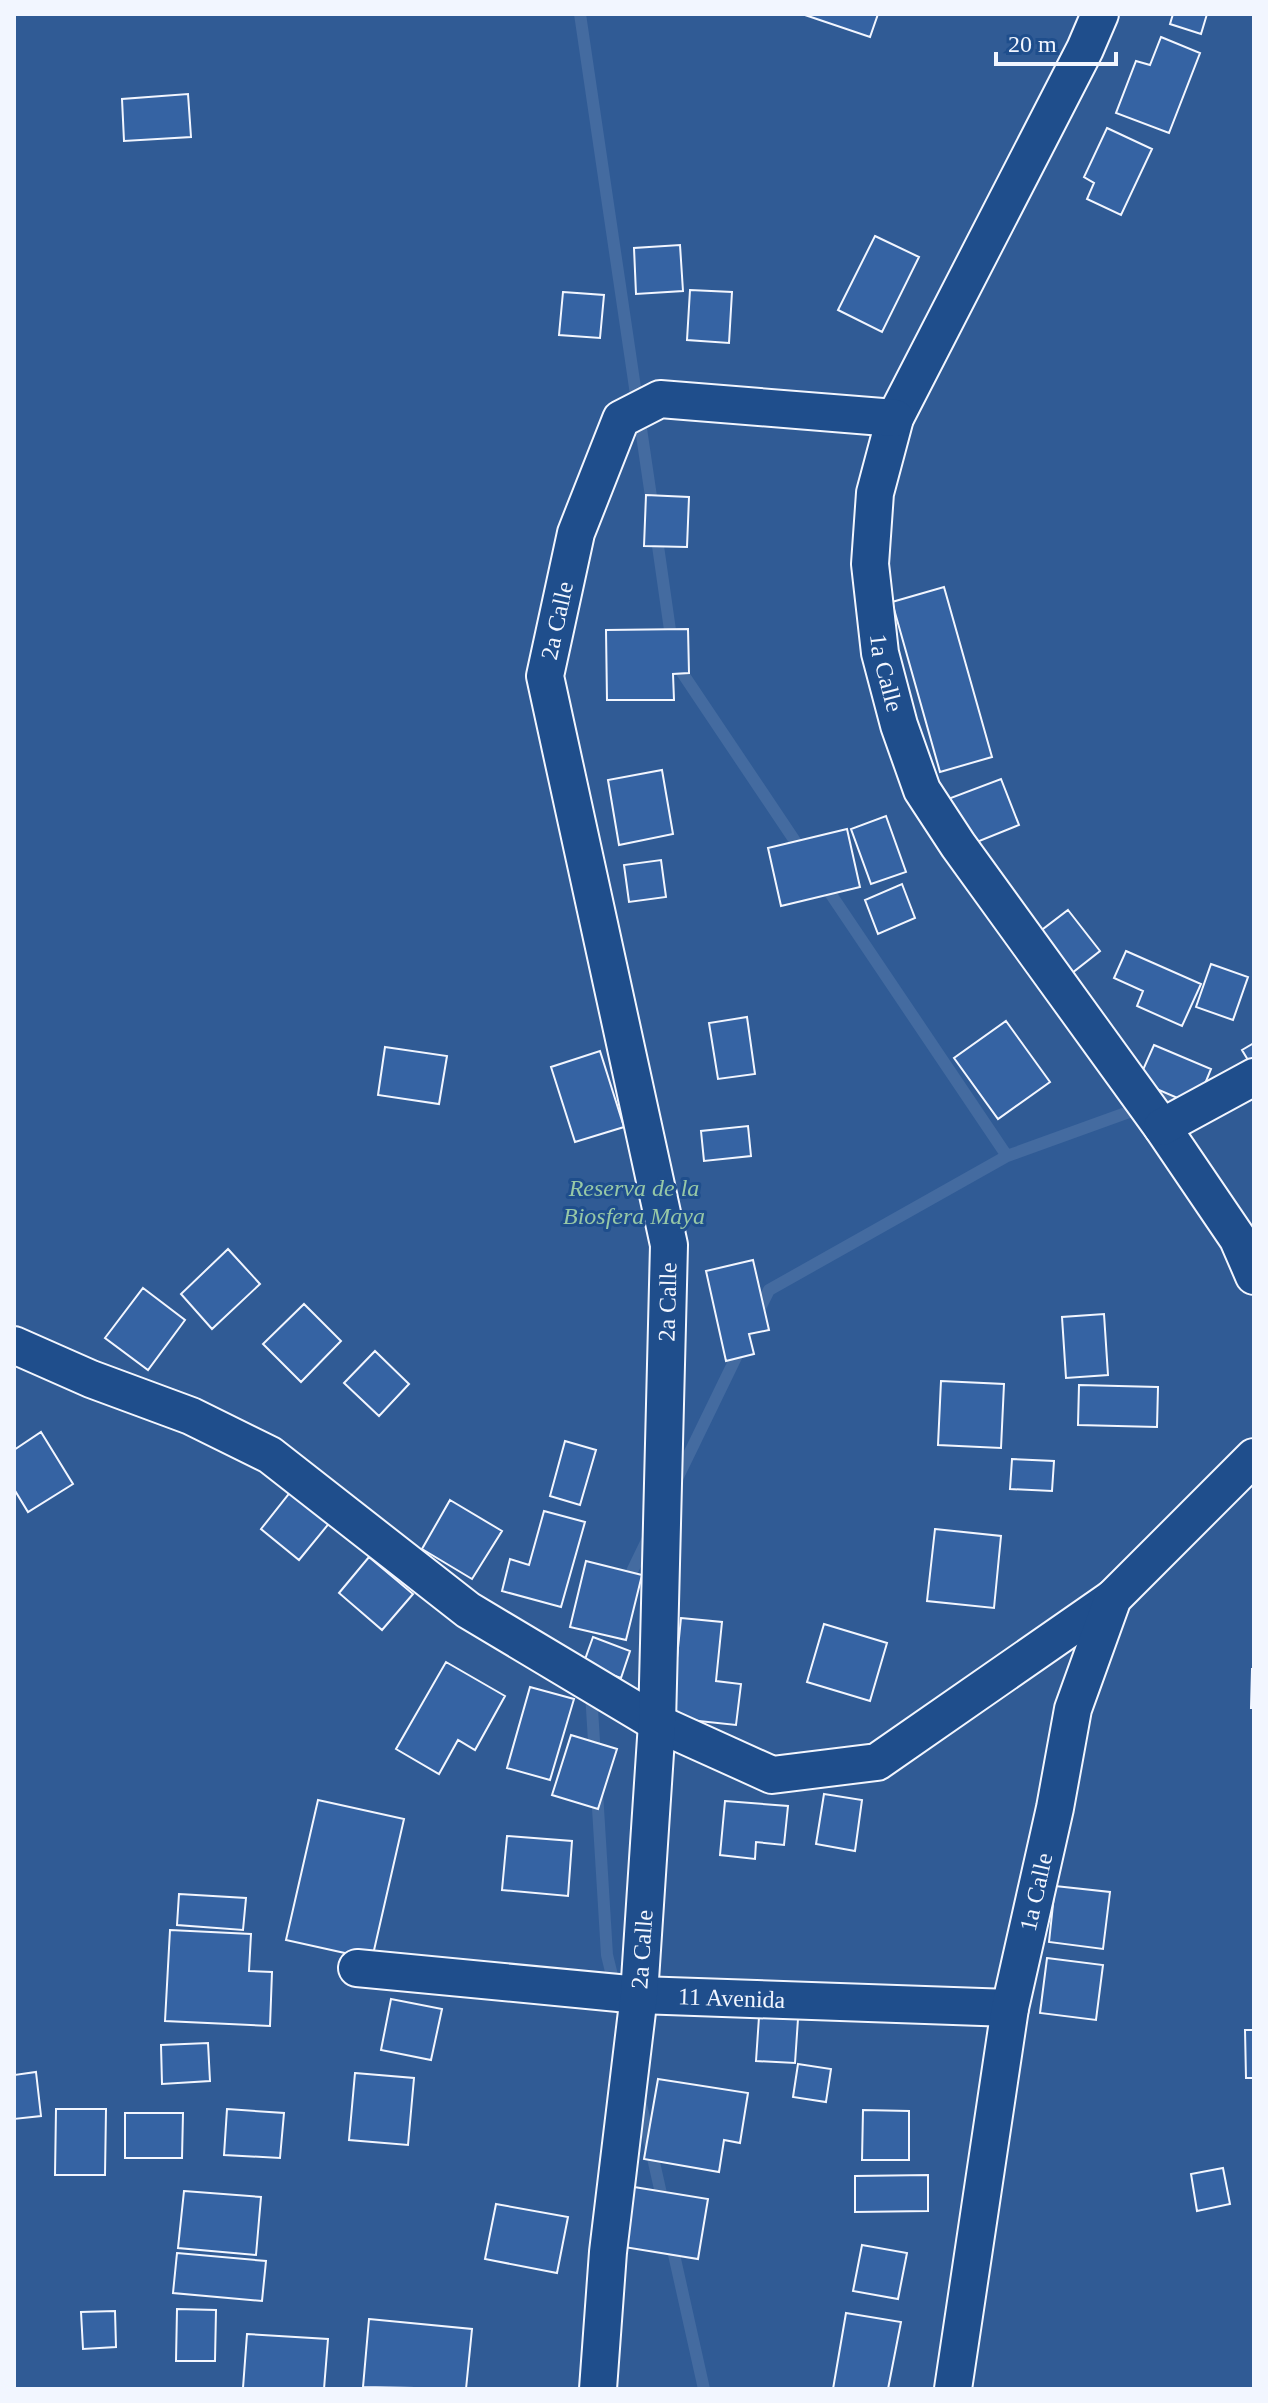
<svg xmlns="http://www.w3.org/2000/svg" width="1268" height="2403" viewBox="0 0 1268 2403" font-family="Georgia,serif">
<style>
.green{fill:#305b95;stroke:#a8bbd7;stroke-width:2}
.lines{fill:none;stroke-linecap:round;stroke-linejoin:round}
.stream{stroke:#446ba0;stroke-width:12}
.building{fill:#3563a3;stroke:#f2f6ff;stroke-width:2}
.minor-casing{stroke:#f2f6ff;stroke-width:40}
.minor{stroke:#1f4e8c;stroke-width:36}
.labels{text-anchor:middle;stroke-width:6;stroke-linejoin:round;paint-order:stroke}
.street-label{font-size:24px;fill:#f2f6ff;stroke:#1f4e8c}
.park-label{font-size:24px;font-style:italic;fill:#97c8a6;stroke:#1f4e8c}
</style>
<rect width="100%" height="100%" fill="#1f4e8c"/>
<path class="green" d="M 14,14 L 1254,14 L 1254,2389 L 14,2389 Z"/>
<g class="lines">
<path class="stream" d="M 580,14 L 653,510
M 656,532 L 672,644
M 675,662 L 803,853
M 822,881 L 1007,1156
M 756,1316 L 769,1290 L 1007,1156 L 1187,1091
M 674,1485 L 741,1347
M 625,1586 L 650,1534
M 591,1692 L 595,1758
M 597,1792 L 607,1955 L 615,1988
M 640,2100 L 664,2207
M 671,2241 L 704,2389"/>
</g>
<path class="building" d="M 802,14 L 878,14 L 870,37 Z
M 1173,14 L 1207,14 L 1201,34 L 1170,24 Z
M 1161,37 L 1200,53 L 1169,133 L 1116,113 L 1136,61 L 1150,65 Z
M 188,94 L 191,137 L 124,141 L 122,99 Z
M 1107,128 L 1152,149 L 1121,215 L 1087,199 L 1094,183 L 1084,177 Z
M 875,236 L 919,257 L 882,332 L 838,310 Z
M 680,245 L 683,291 L 636,294 L 634,248 Z
M 690,290 L 732,292 L 729,343 L 687,340 Z
M 563,292 L 604,295 L 600,338 L 559,335 Z
M 646,495 L 689,497 L 687,547 L 644,546 Z
M 944,587 L 992,757 L 940,772 L 892,602 Z
M 688,629 L 689,673 L 673,674 L 674,700 L 607,700 L 606,630 Z
M 662,770 L 673,834 L 619,845 L 608,780 Z
M 1001,779 L 1019,825 L 967,846 L 948,799 Z
M 886,816 L 906,872 L 871,884 L 851,829 Z
M 847,829 L 860,887 L 781,906 L 768,848 Z
M 661,860 L 666,897 L 629,902 L 624,865 Z
M 902,884 L 915,918 L 878,934 L 865,900 Z
M 1068,910 L 1100,951 L 1058,984 L 1026,942 Z
M 1126,951 L 1201,984 L 1182,1026 L 1137,1006 L 1143,991 L 1114,978 Z
M 1211,964 L 1248,977 L 1233,1020 L 1196,1007 Z
M 747,1017 L 755,1074 L 718,1079 L 709,1023 Z
M 1006,1021 L 1050,1082 L 998,1119 L 954,1058 Z
M 1254,1043 L 1254,1070 L 1242,1050 Z
M 1154,1045 L 1211,1069 L 1196,1106 L 1138,1081 Z
M 385,1047 L 447,1056 L 439,1104 L 378,1095 Z
M 600,1051 L 624,1127 L 575,1142 L 551,1067 Z
M 748,1126 L 751,1156 L 704,1161 L 701,1131 Z
M 228,1249 L 260,1284 L 212,1329 L 181,1294 Z
M 753,1260 L 769,1330 L 749,1334 L 754,1354 L 726,1361 L 706,1271 Z
M 143,1288 L 185,1320 L 148,1370 L 105,1338 Z
M 304,1304 L 341,1341 L 301,1382 L 263,1344 Z
M 1104,1314 L 1108,1375 L 1066,1378 L 1062,1317 Z
M 375,1351 L 409,1384 L 379,1416 L 344,1383 Z
M 941,1381 L 1004,1384 L 1001,1448 L 938,1445 Z
M 1079,1385 L 1158,1387 L 1157,1427 L 1078,1425 Z
M 41,1432 L 73,1484 L 28,1512 L 14,1489 L 14,1450 Z
M 565,1441 L 596,1450 L 580,1505 L 550,1496 Z
M 1012,1459 L 1054,1461 L 1052,1491 L 1010,1489 Z
M 292,1490 L 331,1521 L 299,1560 L 261,1529 Z
M 450,1500 L 502,1531 L 472,1579 L 422,1549 Z
M 544,1511 L 585,1522 L 561,1607 L 502,1591 L 510,1559 L 529,1565 Z
M 935,1529 L 1001,1536 L 994,1608 L 927,1601 Z
M 369,1557 L 413,1594 L 382,1630 L 339,1593 Z
M 586,1561 L 642,1575 L 626,1640 L 570,1627 Z
M 681,1618 L 722,1622 L 716,1681 L 741,1684 L 736,1725 L 671,1718 Z
M 824,1624 L 887,1643 L 870,1701 L 807,1682 Z
M 593,1637 L 630,1651 L 621,1678 L 583,1665 Z
M 446,1662 L 505,1696 L 475,1750 L 458,1740 L 439,1774 L 396,1749 Z
M 1252,1669 L 1254,1669 L 1254,1708 L 1251,1708 Z
M 530,1687 L 574,1699 L 550,1780 L 507,1768 Z
M 571,1735 L 617,1749 L 598,1809 L 552,1795 Z
M 824,1794 L 862,1800 L 855,1851 L 816,1844 Z
M 318,1800 L 404,1819 L 372,1959 L 286,1940 Z
M 725,1801 L 788,1806 L 784,1845 L 756,1842 L 755,1859 L 720,1855 Z
M 507,1836 L 572,1841 L 568,1896 L 502,1890 Z
M 1055,1886 L 1110,1892 L 1103,1949 L 1049,1942 Z
M 179,1894 L 246,1898 L 243,1930 L 177,1925 Z
M 170,1930 L 251,1934 L 249,1971 L 272,1972 L 270,2026 L 165,2021 Z
M 1047,1958 L 1103,1965 L 1096,2020 L 1040,2013 Z
M 391,1999 L 442,2009 L 431,2060 L 381,2050 Z
M 759,2017 L 798,2019 L 795,2063 L 756,2061 Z
M 1245,2030 L 1254,2030 L 1254,2078 L 1246,2078 Z
M 208,2043 L 210,2081 L 162,2084 L 161,2045 Z
M 798,2064 L 831,2069 L 826,2102 L 793,2097 Z
M 36,2072 L 41,2116 L 14,2119 L 14,2075 Z
M 355,2073 L 414,2078 L 408,2145 L 349,2140 Z
M 658,2079 L 748,2093 L 740,2143 L 724,2140 L 719,2172 L 644,2159 Z
M 56,2109 L 106,2109 L 105,2175 L 55,2175 Z
M 227,2109 L 284,2113 L 280,2158 L 224,2155 Z
M 863,2110 L 909,2111 L 909,2160 L 862,2160 Z
M 125,2113 L 183,2113 L 182,2158 L 125,2158 Z
M 1223,2168 L 1230,2204 L 1197,2211 L 1191,2174 Z
M 928,2175 L 928,2211 L 855,2212 L 855,2176 Z
M 628,2186 L 708,2199 L 698,2259 L 618,2246 Z
M 184,2191 L 261,2197 L 256,2255 L 178,2248 Z
M 496,2204 L 568,2217 L 557,2273 L 485,2259 Z
M 862,2245 L 907,2253 L 898,2299 L 853,2291 Z
M 177,2253 L 266,2261 L 262,2301 L 173,2293 Z
M 177,2309 L 216,2310 L 215,2361 L 176,2361 Z
M 115,2311 L 116,2347 L 83,2349 L 81,2312 Z
M 846,2313 L 901,2322 L 888,2389 L 833,2389 Z
M 369,2319 L 472,2329 L 466,2389 L 363,2387 Z
M 247,2334 L 328,2339 L 324,2389 L 243,2388 Z"/>
<g class="lines">
<g class="minor-casing">
<g id="minor">
<path id="s1" d="M 1100,14 L 1085,49 L 895,418 L 875,493 L 870,564 L 880,653 L 899,725 L 922,790 L 958,845 L 1162,1127 L 1238,1239 L 1254,1276"/>
<path d="M 1162,1127 L 1254,1077"/>
<path d="M 14,1345 L 91,1379 L 191,1416 L 270,1455 L 468,1610 L 657,1723 L 772,1775 L 877,1762 L 1113,1598"/>
<path id="s2" d="M 357,1968 L 639,1995 L 1010,2008"/>
<path id="s3" d="M 598,2389 L 608,2252 L 639,1995 L 657,1723 L 669,1245 L 545,676 L 576,533 L 621,419 L 660,399 L 895,418"/>
<path id="s4" d="M 953,2389 L 1010,2008 L 1055,1808 L 1073,1709 L 1113,1598 L 1254,1457"/>
</g>
</g>
<use href="#minor" class="minor"/>
</g>
<g class="labels">
<g class="street-label">
<text dy="8" stroke="none"><textPath href="#s3" startOffset="1786">2a Calle</textPath></text>
<text dy="8" stroke="none"><textPath href="#s1" startOffset="712">1a Calle</textPath></text>
<text dy="8" stroke="none"><textPath href="#s3" startOffset="1090">2a Calle</textPath></text>
<text dy="8" stroke="none"><textPath href="#s4" startOffset="504">1a Calle</textPath></text>
<text dy="8" stroke="none"><textPath href="#s3" startOffset="442">2a Calle</textPath></text>
<text dy="8" stroke="none"><textPath href="#s2" startOffset="376">11 Avenida</textPath></text>
</g>
<g class="park-label">
<text x="634" y="1196">Reserva de la<tspan x="634" dy="28">Biosfera Maya</tspan></text>
</g>
</g>
<rect width="1268" height="2403" fill="none" stroke="#f2f6ff" stroke-width="32"/>
<path d="M996 52v12h120v-12" fill="none" stroke="#f2f6ff" stroke-width="4"/>
<text x="1008" y="52" font-size="24" fill="#f2f6ff" stroke="#1f4e8c" stroke-width="6" paint-order="stroke">20 m</text>
</svg>
